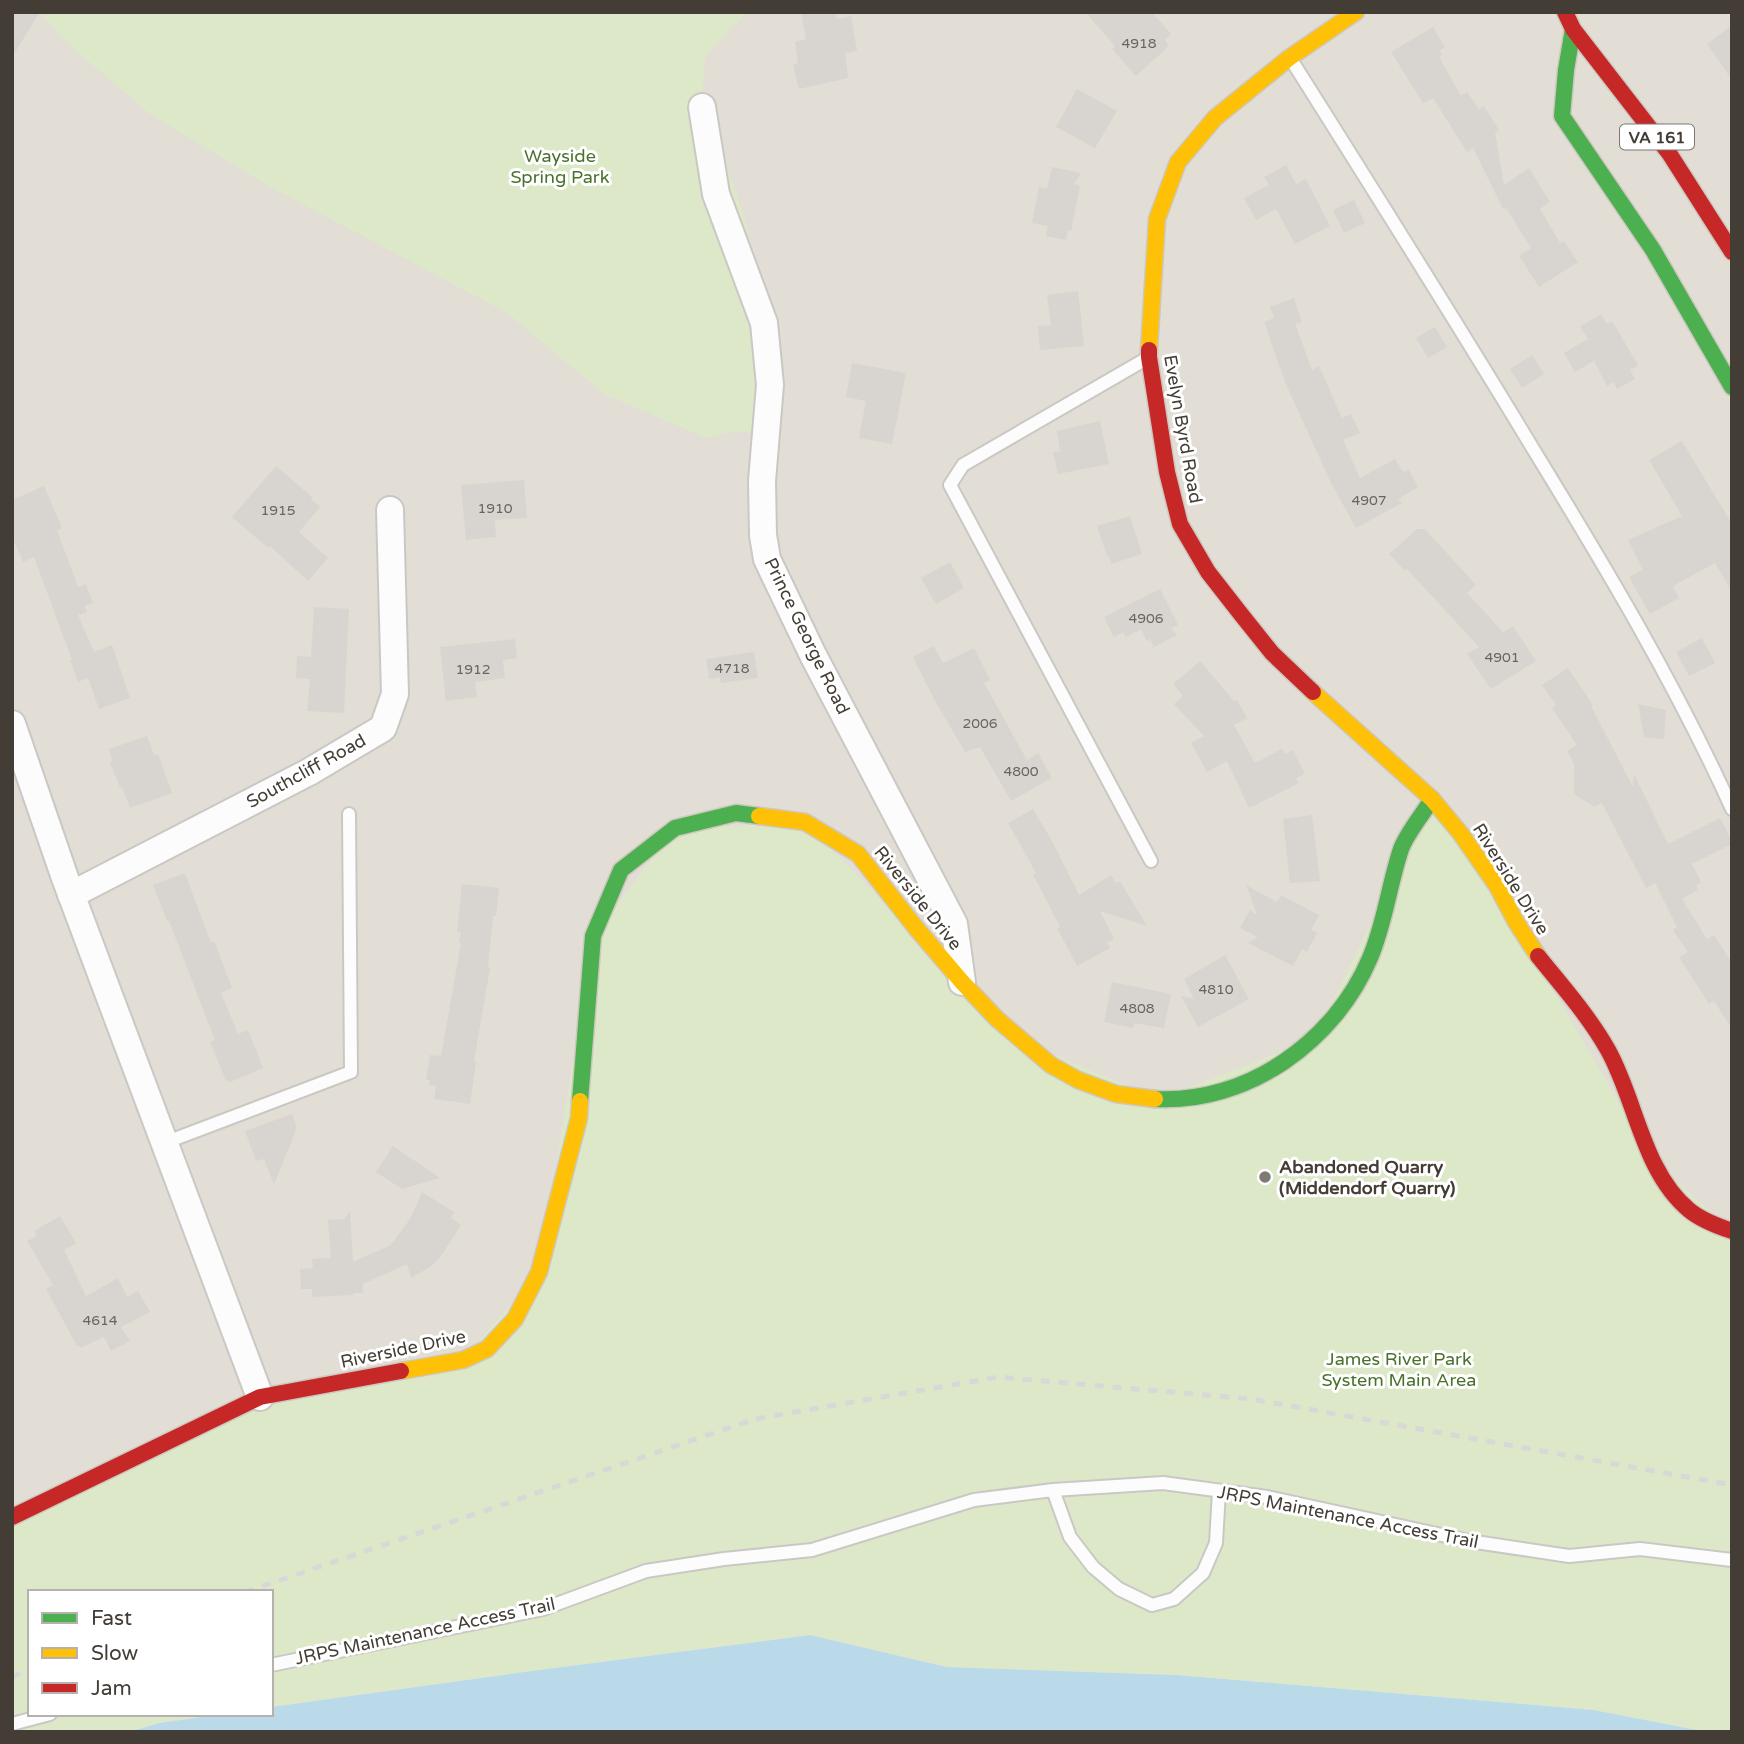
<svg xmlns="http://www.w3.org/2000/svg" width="1744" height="1744" viewBox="0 0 1744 1744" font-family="'Varela Round',sans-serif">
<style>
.residential{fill:#e2ddd5}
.green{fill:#dde8c9}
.water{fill:#badaea}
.building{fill:#d8d5d0}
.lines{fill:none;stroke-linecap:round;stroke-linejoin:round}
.lane-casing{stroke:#cac8c4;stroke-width:16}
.street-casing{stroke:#cac8c4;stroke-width:30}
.fast-casing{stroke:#cdc8bf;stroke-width:19}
.slow-casing{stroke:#cdc8bf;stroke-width:19}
.jam-casing{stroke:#cdc8bf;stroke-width:19}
.lane{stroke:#fcfcfc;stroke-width:12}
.street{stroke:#fcfcfc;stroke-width:26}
.fast{stroke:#4caf50;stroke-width:16}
.slow{stroke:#ffc107;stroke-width:16}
.jam{stroke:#c62828;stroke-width:16}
.rail{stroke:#d8d8d7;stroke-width:5;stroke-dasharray:9 9;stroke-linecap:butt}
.poi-dot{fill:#7f7a74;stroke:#fff;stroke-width:2.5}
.labels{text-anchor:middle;stroke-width:6;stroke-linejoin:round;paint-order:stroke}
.number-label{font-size:14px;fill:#69645c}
.shield{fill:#fff;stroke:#7b7772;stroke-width:2}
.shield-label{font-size:16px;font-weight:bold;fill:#433d35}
.park-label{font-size:18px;fill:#4a712c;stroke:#fff}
.street-label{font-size:18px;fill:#433d35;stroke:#fff}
.poi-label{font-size:18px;font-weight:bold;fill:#433d35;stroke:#fff;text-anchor:start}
</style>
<rect width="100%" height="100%" fill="#eeece8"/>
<path class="residential" d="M 12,12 L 1732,12 L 1732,1231 L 1371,956 L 1285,1062 L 539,1272 L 487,1349 L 12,1517 Z"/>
<path class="green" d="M 40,12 L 747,12 L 705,57 L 702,107 L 723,155 L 745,219 L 755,260 L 767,432 L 732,432 L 706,438 L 604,394 L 507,313 L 267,185 L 150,114 L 68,44 Z
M 1432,799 L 1461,834 L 1653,1160 L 1732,1231 L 1732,1732 L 1707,1732 L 1594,1710 L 1177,1675 L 947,1667 L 810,1635 L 531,1671 L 271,1707 L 271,1592 L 30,1592 L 30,1714 L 222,1714 L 159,1723 L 129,1732 L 12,1732 L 12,1517 L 260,1397 L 463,1360 L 539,1272 L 593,936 L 675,828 L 805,823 L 1021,1041 L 1159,1099 L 1314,1039 Z"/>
<path class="water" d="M 810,1635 L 947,1667 L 1177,1675 L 1594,1710 L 1707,1732 L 129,1732 L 159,1723 L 222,1714 L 271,1714 L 271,1707 L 531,1671 Z"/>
<path class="building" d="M 12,12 L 40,12 L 12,57 Z
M 801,12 L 836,12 L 837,19 L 851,16 L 857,51 L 845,53 L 848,78 L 799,89 L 793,65 L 798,63 L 795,42 L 806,39 Z
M 1085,12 L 1152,12 L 1171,34 L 1165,40 L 1169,46 L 1136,76 L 1112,49 L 1115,46 Z
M 1732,25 L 1732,80 L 1707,44 Z
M 1433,27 L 1445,47 L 1439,50 L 1442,55 L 1439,57 L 1461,96 L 1467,92 L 1479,109 L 1484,106 L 1499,130 L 1495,132 L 1504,185 L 1529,168 L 1550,202 L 1540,209 L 1560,243 L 1564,241 L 1578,262 L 1539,287 L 1519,256 L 1531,248 L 1506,208 L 1503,209 L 1473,148 L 1467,152 L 1433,98 L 1423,103 L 1391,52 Z
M 1077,89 L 1117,111 L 1095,148 L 1056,127 Z
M 1286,165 L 1296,184 L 1306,179 L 1330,226 L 1295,244 L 1276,209 L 1256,220 L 1244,198 L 1269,185 L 1264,177 Z
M 1052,167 L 1081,173 L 1074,184 L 1080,186 L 1071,231 L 1068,230 L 1066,240 L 1046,236 L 1048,226 L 1032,223 L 1039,187 L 1047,189 Z
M 1354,200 L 1365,223 L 1344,233 L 1333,210 Z
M 1078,291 L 1084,346 L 1040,350 L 1038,326 L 1051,325 L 1047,295 Z
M 1294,298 L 1302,322 L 1295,324 L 1312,370 L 1319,366 L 1342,418 L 1351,414 L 1360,433 L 1343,440 L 1360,478 L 1395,459 L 1403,472 L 1409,470 L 1418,487 L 1398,499 L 1402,503 L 1356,528 L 1331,483 L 1285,382 L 1264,322 L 1274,318 L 1270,307 Z
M 1601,315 L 1607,324 L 1612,321 L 1638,365 L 1630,370 L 1635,379 L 1617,389 L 1614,382 L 1607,386 L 1594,361 L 1575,372 L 1564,353 L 1588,339 L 1580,326 Z
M 1435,327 L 1447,347 L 1428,358 L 1416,338 Z
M 1532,355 L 1544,374 L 1522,388 L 1510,369 Z
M 852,363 L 906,373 L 892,444 L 859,438 L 866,401 L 846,397 Z
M 1100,421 L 1109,464 L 1058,474 L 1053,452 L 1060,451 L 1057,431 Z
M 1682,441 L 1732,524 L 1732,592 L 1715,563 L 1673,586 L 1679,598 L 1650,614 L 1629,577 L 1643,570 L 1628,540 L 1682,516 L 1649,460 Z
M 276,466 L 312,497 L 311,499 L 320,507 L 299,532 L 328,558 L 308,581 L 270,546 L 268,548 L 232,517 Z
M 524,480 L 527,518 L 495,520 L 496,537 L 466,540 L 461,485 Z
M 44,486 L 62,528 L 57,530 L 78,587 L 86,584 L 93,603 L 85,606 L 87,612 L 78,615 L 94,652 L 112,645 L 130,698 L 99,709 L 88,678 L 78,682 L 70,660 L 72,660 L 34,557 L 23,562 L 12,537 L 12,500 Z
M 1130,516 L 1142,554 L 1111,564 L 1109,556 L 1107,556 L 1097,526 Z
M 1417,529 L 1425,529 L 1476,585 L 1467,593 L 1503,632 L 1513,626 L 1536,661 L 1491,689 L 1467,654 L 1479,647 L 1407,569 L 1405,571 L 1389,554 Z
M 950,562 L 964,588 L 936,604 L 921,578 Z
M 1160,589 L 1178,625 L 1171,628 L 1177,635 L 1154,647 L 1150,639 L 1147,641 L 1141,629 L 1126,637 L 1123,632 L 1114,637 L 1104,617 Z
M 314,607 L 349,609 L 344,713 L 307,711 L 310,679 L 296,678 L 297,656 L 311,657 Z
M 1702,638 L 1715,663 L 1689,676 L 1676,652 Z
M 515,639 L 517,658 L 503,660 L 505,678 L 475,682 L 477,697 L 446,701 L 440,647 Z
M 934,646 L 943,663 L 974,648 L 990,680 L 984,683 L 1027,760 L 1038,753 L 1052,778 L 1011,801 L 980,747 L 965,752 L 934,699 L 913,657 Z
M 754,652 L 758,678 L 721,683 L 720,677 L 709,679 L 706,659 Z
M 1200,661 L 1234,701 L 1237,700 L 1247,718 L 1234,725 L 1255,763 L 1282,749 L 1285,754 L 1293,750 L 1305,774 L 1296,778 L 1299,783 L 1249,808 L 1227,761 L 1207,772 L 1191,743 L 1204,736 L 1174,704 L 1183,696 L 1173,684 Z
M 1568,668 L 1593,705 L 1591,706 L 1633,787 L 1634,774 L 1668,844 L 1720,818 L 1732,841 L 1732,844 L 1692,864 L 1701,882 L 1696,885 L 1698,890 L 1682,899 L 1707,939 L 1714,935 L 1732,963 L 1732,1029 L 1714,1001 L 1709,1004 L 1679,957 L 1688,952 L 1673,930 L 1677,927 L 1655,883 L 1646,888 L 1602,803 L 1594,807 L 1574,794 L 1574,764 L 1567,751 L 1577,745 L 1552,708 L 1556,705 L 1542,685 Z
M 1638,704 L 1666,710 L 1664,739 L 1644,737 Z
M 147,736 L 154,755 L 158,754 L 172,793 L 130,808 L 122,787 L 120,788 L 110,762 L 113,761 L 109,749 Z
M 1033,809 L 1051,839 L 1079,895 L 1111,875 L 1116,883 L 1120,881 L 1147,926 L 1100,911 L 1114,939 L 1107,943 L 1110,948 L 1077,966 L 1057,928 L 1060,927 L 1033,874 L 1036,873 L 1008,823 Z
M 1312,815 L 1320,881 L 1290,883 L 1283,819 Z
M 185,873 L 211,943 L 214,941 L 232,988 L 221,993 L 238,1034 L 248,1030 L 263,1068 L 230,1082 L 229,1080 L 226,1081 L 210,1042 L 215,1040 L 169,921 L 167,921 L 153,885 Z
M 462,884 L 499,888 L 496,916 L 493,916 L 488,968 L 490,968 L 474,1061 L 476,1062 L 470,1104 L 434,1099 L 436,1086 L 429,1085 L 430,1080 L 426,1080 L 430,1055 L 441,1056 L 461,943 L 459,943 L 461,932 L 457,932 Z
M 1246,885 L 1277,902 L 1281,895 L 1319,915 L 1311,930 L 1317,933 L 1307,952 L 1302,949 L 1293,966 L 1248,943 L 1258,937 L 1240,928 L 1250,910 L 1257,915 Z
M 1225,955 L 1249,999 L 1198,1027 L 1181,996 L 1194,999 L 1184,979 Z
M 1112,982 L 1171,994 L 1164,1028 L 1134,1023 L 1133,1028 L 1104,1022 Z
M 292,1114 L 297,1128 L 274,1184 L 264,1159 L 256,1161 L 245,1131 Z
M 393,1146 L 440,1178 L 402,1189 L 376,1172 Z
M 422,1192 L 454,1212 L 451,1218 L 461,1225 L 439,1259 L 430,1267 L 411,1278 L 407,1264 L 363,1284 L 363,1293 L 353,1293 L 353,1295 L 312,1297 L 312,1289 L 301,1289 L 300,1269 L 313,1268 L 312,1259 L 331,1258 L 328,1220 L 344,1219 L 350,1211 L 353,1262 L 391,1245 L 410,1219 Z
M 60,1216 L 76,1243 L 64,1250 L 86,1296 L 118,1278 L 127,1297 L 138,1291 L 150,1312 L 121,1327 L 130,1341 L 111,1351 L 104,1337 L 80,1348 L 79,1345 L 77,1346 L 46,1289 L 53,1285 L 27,1241 L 37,1236 L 34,1231 Z"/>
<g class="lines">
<g class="lane-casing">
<path id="lane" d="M 1292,61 C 1374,191 1456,321 1535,452 C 1606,568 1676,685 1732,809
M 1146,359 L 963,465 L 950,485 L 1151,861
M 164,1143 L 351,1072 L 349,814
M 1053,1490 L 1070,1537 L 1093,1567 L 1119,1589 L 1152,1605 L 1174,1599 L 1203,1573 L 1216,1543 L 1219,1491
M 271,1665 L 543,1609 L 646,1571 L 724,1559 L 812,1550 L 974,1500 L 1053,1490 L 1163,1483 L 1267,1497 L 1469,1541 L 1569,1556 L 1640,1549 L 1732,1560
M 12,1724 L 50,1714"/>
</g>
<g class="street-casing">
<path id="street" d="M 702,107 L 716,194 L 764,323 L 770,385 L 762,481 L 763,535 L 767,559 L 813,655 L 954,924 L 962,982
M 12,724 L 65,878 L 260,1397
M 71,895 L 309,772 L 383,728 L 395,694 L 390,510"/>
</g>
<g class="fast-casing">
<path id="fast" d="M 1573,29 L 1566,70 L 1562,116 L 1653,250 L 1732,387
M 1155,1099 C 1248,1104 1335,1041 1370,958 C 1385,923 1389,885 1401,849 C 1407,833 1423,814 1432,799
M 580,1101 L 593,936 L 621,870 L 675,828 L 736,813 L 759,816"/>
</g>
<g class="slow-casing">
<path id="slow" d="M 1149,350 L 1157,219 L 1178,162 L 1215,118 L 1289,58 L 1356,12
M 1313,692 L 1432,799 L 1461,834 L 1497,886 L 1516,922 L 1538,956
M 759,816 L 805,822 L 858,854 L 916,928 L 962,982 L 997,1019 L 1051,1065 L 1078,1080 L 1116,1094 L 1155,1099
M 401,1371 L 463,1360 L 487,1349 L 515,1319 L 539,1272 L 579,1118 L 580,1101"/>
</g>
<g class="jam-casing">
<path id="jam" d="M 1565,12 L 1573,29 L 1669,153 L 1732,252
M 1149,350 L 1149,357 L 1167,472 L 1180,524 L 1208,572 L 1240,613 L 1272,653 L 1313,692
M 1538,956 C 1562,986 1589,1016 1608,1050 C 1636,1100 1643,1172 1689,1210 C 1701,1220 1717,1226 1732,1231
M 12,1517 L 260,1397 L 401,1371"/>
</g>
<use href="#lane" class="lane"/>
<use href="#street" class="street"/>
<use href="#fast" class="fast"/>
<use href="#slow" class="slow"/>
<use href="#jam" class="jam"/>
<path class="rail" d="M 245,1592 L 755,1419 L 998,1377 L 1252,1399 L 1732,1485
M 12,1677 L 30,1669"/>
</g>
<circle class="poi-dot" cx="1265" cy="1177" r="7"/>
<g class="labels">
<g class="number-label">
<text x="1139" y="48">4918</text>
<text x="1369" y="505">4907</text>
<text x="495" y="513">1910</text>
<text x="278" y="515">1915</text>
<text x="1146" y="623">4906</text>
<text x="1502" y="662">4901</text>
<text x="732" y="673">4718</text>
<text x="473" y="674">1912</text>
<text x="980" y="728">2006</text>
<text x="1021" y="776">4800</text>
<text x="1216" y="994">4810</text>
<text x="1137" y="1013">4808</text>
<text x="100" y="1325">4614</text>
</g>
<rect class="shield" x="1620" y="124.5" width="74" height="25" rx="5"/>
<g class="shield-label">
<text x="1657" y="143">VA 161</text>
</g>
<g class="park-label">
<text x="560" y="162">Wayside<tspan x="560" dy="21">Spring Park</tspan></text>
<text x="1399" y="1365">James River Park<tspan x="1399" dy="21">System Main Area</tspan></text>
</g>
<g class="street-label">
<text transform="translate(1183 429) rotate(80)" y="6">Evelyn Byrd Road</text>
<text transform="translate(807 636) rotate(64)" y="6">Prince George Road</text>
<text transform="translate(306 771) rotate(-29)" y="6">Southcliff Road</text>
<text transform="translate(1511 879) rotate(58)" y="6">Riverside Drive</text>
<text transform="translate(918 898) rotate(51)" y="6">Riverside Drive</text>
<text transform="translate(403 1349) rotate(-12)" y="6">Riverside Drive</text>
<text transform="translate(1348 1517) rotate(11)" y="6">JRPS Maintenance Access Trail</text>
<text transform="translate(425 1631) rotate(-12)" y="6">JRPS Maintenance Access Trail</text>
</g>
<g class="poi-label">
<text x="1279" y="1173">Abandoned Quarry<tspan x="1279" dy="21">(Middendorf Quarry)</tspan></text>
</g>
</g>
<rect width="1744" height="1744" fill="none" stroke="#433d35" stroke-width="28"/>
<rect x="28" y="1590" width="245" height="126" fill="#ffffff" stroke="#b4b1ae" stroke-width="2"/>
<rect x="42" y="1613" width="35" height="10" fill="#4caf50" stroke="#b4b1ae" stroke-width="2"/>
<text x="91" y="1625" font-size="21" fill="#433d35">Fast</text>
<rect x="42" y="1648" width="35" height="10" fill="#ffc107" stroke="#b4b1ae" stroke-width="2"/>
<text x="91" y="1660" font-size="21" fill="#433d35">Slow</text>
<rect x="42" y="1683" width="35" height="10" fill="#c62828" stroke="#b4b1ae" stroke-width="2"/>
<text x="91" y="1695" font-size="21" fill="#433d35">Jam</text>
</svg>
